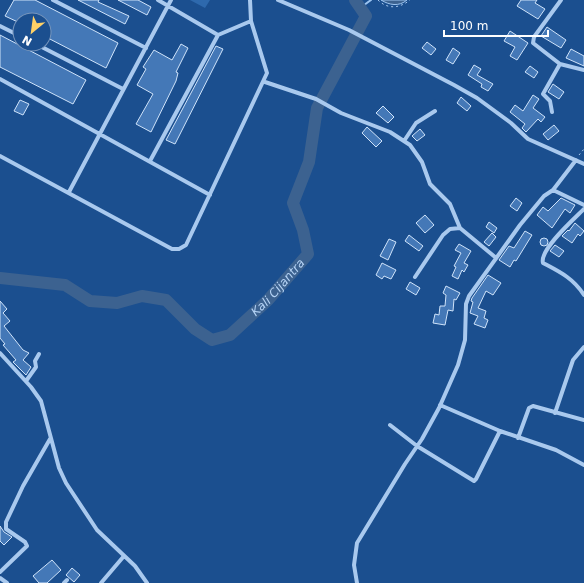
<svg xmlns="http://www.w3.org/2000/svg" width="584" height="583" viewBox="0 0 584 583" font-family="'DejaVu Sans',sans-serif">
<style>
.green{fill:#2e69ad}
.water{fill:#3c6290;stroke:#9cc4f0}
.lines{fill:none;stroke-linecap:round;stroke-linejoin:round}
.stream{stroke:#9cc4f0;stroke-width:2}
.river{stroke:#3c6290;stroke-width:12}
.building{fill:#4478b7;stroke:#cfe3fa}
.path{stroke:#a9c9ee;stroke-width:1;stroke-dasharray:2 3;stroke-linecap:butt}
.minor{stroke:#a9c9ee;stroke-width:4}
.labels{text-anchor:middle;stroke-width:3;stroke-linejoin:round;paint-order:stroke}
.water-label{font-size:12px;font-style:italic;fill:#b5d3f5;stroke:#1b4f8f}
</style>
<rect width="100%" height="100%" fill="#1b4f8f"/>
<path class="green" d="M 190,0 L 210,0 L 205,8 Z"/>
<path class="water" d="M 381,0 L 407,0 C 399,7 389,5 381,0 Z"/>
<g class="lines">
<path class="stream" d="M 360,8 L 371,0"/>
<path class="river" id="s1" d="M 0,278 L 65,285 L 90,301 L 117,303 L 142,296 L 166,300 L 195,329 L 212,340 L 230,335 L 268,300 L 308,254 L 303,230 L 293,203 L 309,162 L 317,108 L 366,16 L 355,0"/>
</g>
<path class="building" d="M 14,0 L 35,0 L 118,43 L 106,68 L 44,36 L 44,20 L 20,20 L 20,23 L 5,16 Z
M 78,0 L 99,0 L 98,2 L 129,16 L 125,24 Z
M 118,0 L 138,0 L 151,7 L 147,15 Z
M 521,0 L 537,0 L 535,3 L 545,9 L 538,19 L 517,6 Z
M 547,27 L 566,40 L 561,48 L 541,36 Z
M 510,31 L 528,43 L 517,60 L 510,56 L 515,47 L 504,41 Z
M 0,35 L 86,80 L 73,104 L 0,67 Z
M 427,42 L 436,49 L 431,55 L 422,48 Z
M 181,44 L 188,48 L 176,72 L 178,73 L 176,81 L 151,132 L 136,124 L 153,94 L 137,85 L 146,69 L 143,67 L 154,50 L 172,60 Z
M 216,46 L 223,49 L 175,144 L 166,140 Z
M 453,48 L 460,53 L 453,64 L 446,60 Z
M 571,49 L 584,56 L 584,66 L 566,58 Z
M 474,65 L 481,69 L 477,75 L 493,84 L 488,91 L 481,87 L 482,84 L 468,75 Z
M 530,66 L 538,72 L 534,78 L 525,72 Z
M 553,84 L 564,92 L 559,99 L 548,92 Z
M 533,95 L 539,99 L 533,108 L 545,117 L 541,122 L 538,119 L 526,132 L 522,128 L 525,124 L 510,112 L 515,105 L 523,111 Z
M 461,97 L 471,106 L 467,111 L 457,103 Z
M 20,100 L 29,104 L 23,115 L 14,111 Z
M 383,106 L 394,117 L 388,123 L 376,113 Z
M 554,125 L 559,131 L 548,140 L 543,134 Z
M 367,127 L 382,141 L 376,147 L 362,133 Z
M 420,129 L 425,135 L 417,141 L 412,136 Z
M 516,198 L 522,203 L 517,211 L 510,206 Z
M 561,198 L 575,205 L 570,213 L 565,209 L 552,228 L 537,215 L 543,207 L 548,211 Z
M 425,215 L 434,225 L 425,233 L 416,223 Z
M 489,222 L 497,228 L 494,233 L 486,227 Z
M 575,223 L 584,231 L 580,236 L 578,234 L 572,243 L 562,236 L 568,230 L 569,231 Z
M 525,231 L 532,235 L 516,261 L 514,260 L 510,267 L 499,260 L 509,246 L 514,248 Z
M 492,233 L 496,237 L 489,246 L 484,242 Z
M 409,235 L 423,246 L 419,251 L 405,241 Z
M540 242a4 4 0 1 1 8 0a4 4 0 1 1-8 0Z
M 389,239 L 396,242 L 388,260 L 380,256 Z
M 459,244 L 471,251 L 464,263 L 468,265 L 464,272 L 462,270 L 458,279 L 452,276 L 456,267 L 454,266 L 461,253 L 455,250 Z
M 555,245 L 564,251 L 559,257 L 550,251 Z
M 382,263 L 396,270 L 391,279 L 384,276 L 382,279 L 376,275 Z
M 488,275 L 501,283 L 493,295 L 486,291 L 478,308 L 486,311 L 484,318 L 488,320 L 485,328 L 474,324 L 478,316 L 470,313 L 473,302 L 471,301 L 472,298 Z
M 410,282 L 420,288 L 416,295 L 406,289 Z
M 446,286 L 460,293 L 456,300 L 454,299 L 453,311 L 448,310 L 445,325 L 433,323 L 435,314 L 439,315 L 440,306 L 445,306 L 446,295 L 443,293 Z
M 0,301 L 7,309 L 3,313 L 10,321 L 4,326 L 23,350 L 29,353 L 23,360 L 31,367 L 26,375 L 13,362 L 16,360 L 3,345 L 5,344 L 0,338 Z
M 0,526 L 4,532 L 12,537 L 4,545 L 0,541 Z
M 52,560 L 61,570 L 47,583 L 39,583 L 33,576 Z
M 72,568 L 80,575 L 74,582 L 66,575 Z"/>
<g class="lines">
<path class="path" d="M 378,0 C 388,10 400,8 410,0
M 579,155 L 584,149"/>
<path class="minor" d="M 53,0 L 146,48
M 158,0 L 218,35
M 278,0 L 349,30 L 454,85 L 477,98 L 511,123 L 528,139 L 584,164
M 561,0 L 534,37 L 533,43 L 560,64 L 584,70
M 0,26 L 20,36
M 36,44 L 123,89
M 0,79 L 210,195
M 265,82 L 316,99 L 341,113 L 390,132 L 410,145 L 422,162 L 430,184 L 450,204 L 460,228 L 495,257
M 552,112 L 550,101 L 543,94 L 560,64
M 404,141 L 416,123 L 435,111
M 0,156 L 172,249 L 179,249 L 186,245 L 267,73 L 251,21 L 250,0
M 150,161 L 218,35 L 251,21
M 553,190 L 576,160
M 69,192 L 171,0
M 584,209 C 574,219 539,250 543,263 C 560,272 573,278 584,295
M 415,277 L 443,235 L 450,229 L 460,228
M 0,353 L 31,387 L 41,401 L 59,468 L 66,483 L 97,530 L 135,566 L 147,583
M 26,381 L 36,367 L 35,361 L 39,354
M 440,405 L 500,431
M 555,413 L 573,360 L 584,347
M 390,425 L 417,446 L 474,481 L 476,479 L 500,431 L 556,450 L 584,465
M 518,438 L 529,408 L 533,406 L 584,420
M 0,572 L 27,546 L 25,542 L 6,529 L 6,522 L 23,486 L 50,439
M 0,578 L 7,583
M 64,583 L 67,580
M 101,583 L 124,556
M 357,583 L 354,565 L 357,543 L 405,464 L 422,439 L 439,408 L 458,365 L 465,340 L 466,304 L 469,296 L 520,225 L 544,196 L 553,190 L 584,205"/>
</g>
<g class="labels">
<g class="water-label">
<text dy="4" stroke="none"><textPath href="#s1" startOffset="320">Kali Cijantra</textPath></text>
</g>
</g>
<g transform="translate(32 32) rotate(209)"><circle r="19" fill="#1b4f8f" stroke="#7695bc"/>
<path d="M0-3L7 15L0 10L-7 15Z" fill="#ffd166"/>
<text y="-6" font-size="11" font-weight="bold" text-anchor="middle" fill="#ffffff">N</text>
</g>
<path d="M444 30v6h104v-6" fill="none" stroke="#ffffff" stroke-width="2"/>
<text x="450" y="30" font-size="12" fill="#ffffff" stroke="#1b4f8f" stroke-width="3" paint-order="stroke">100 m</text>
</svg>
